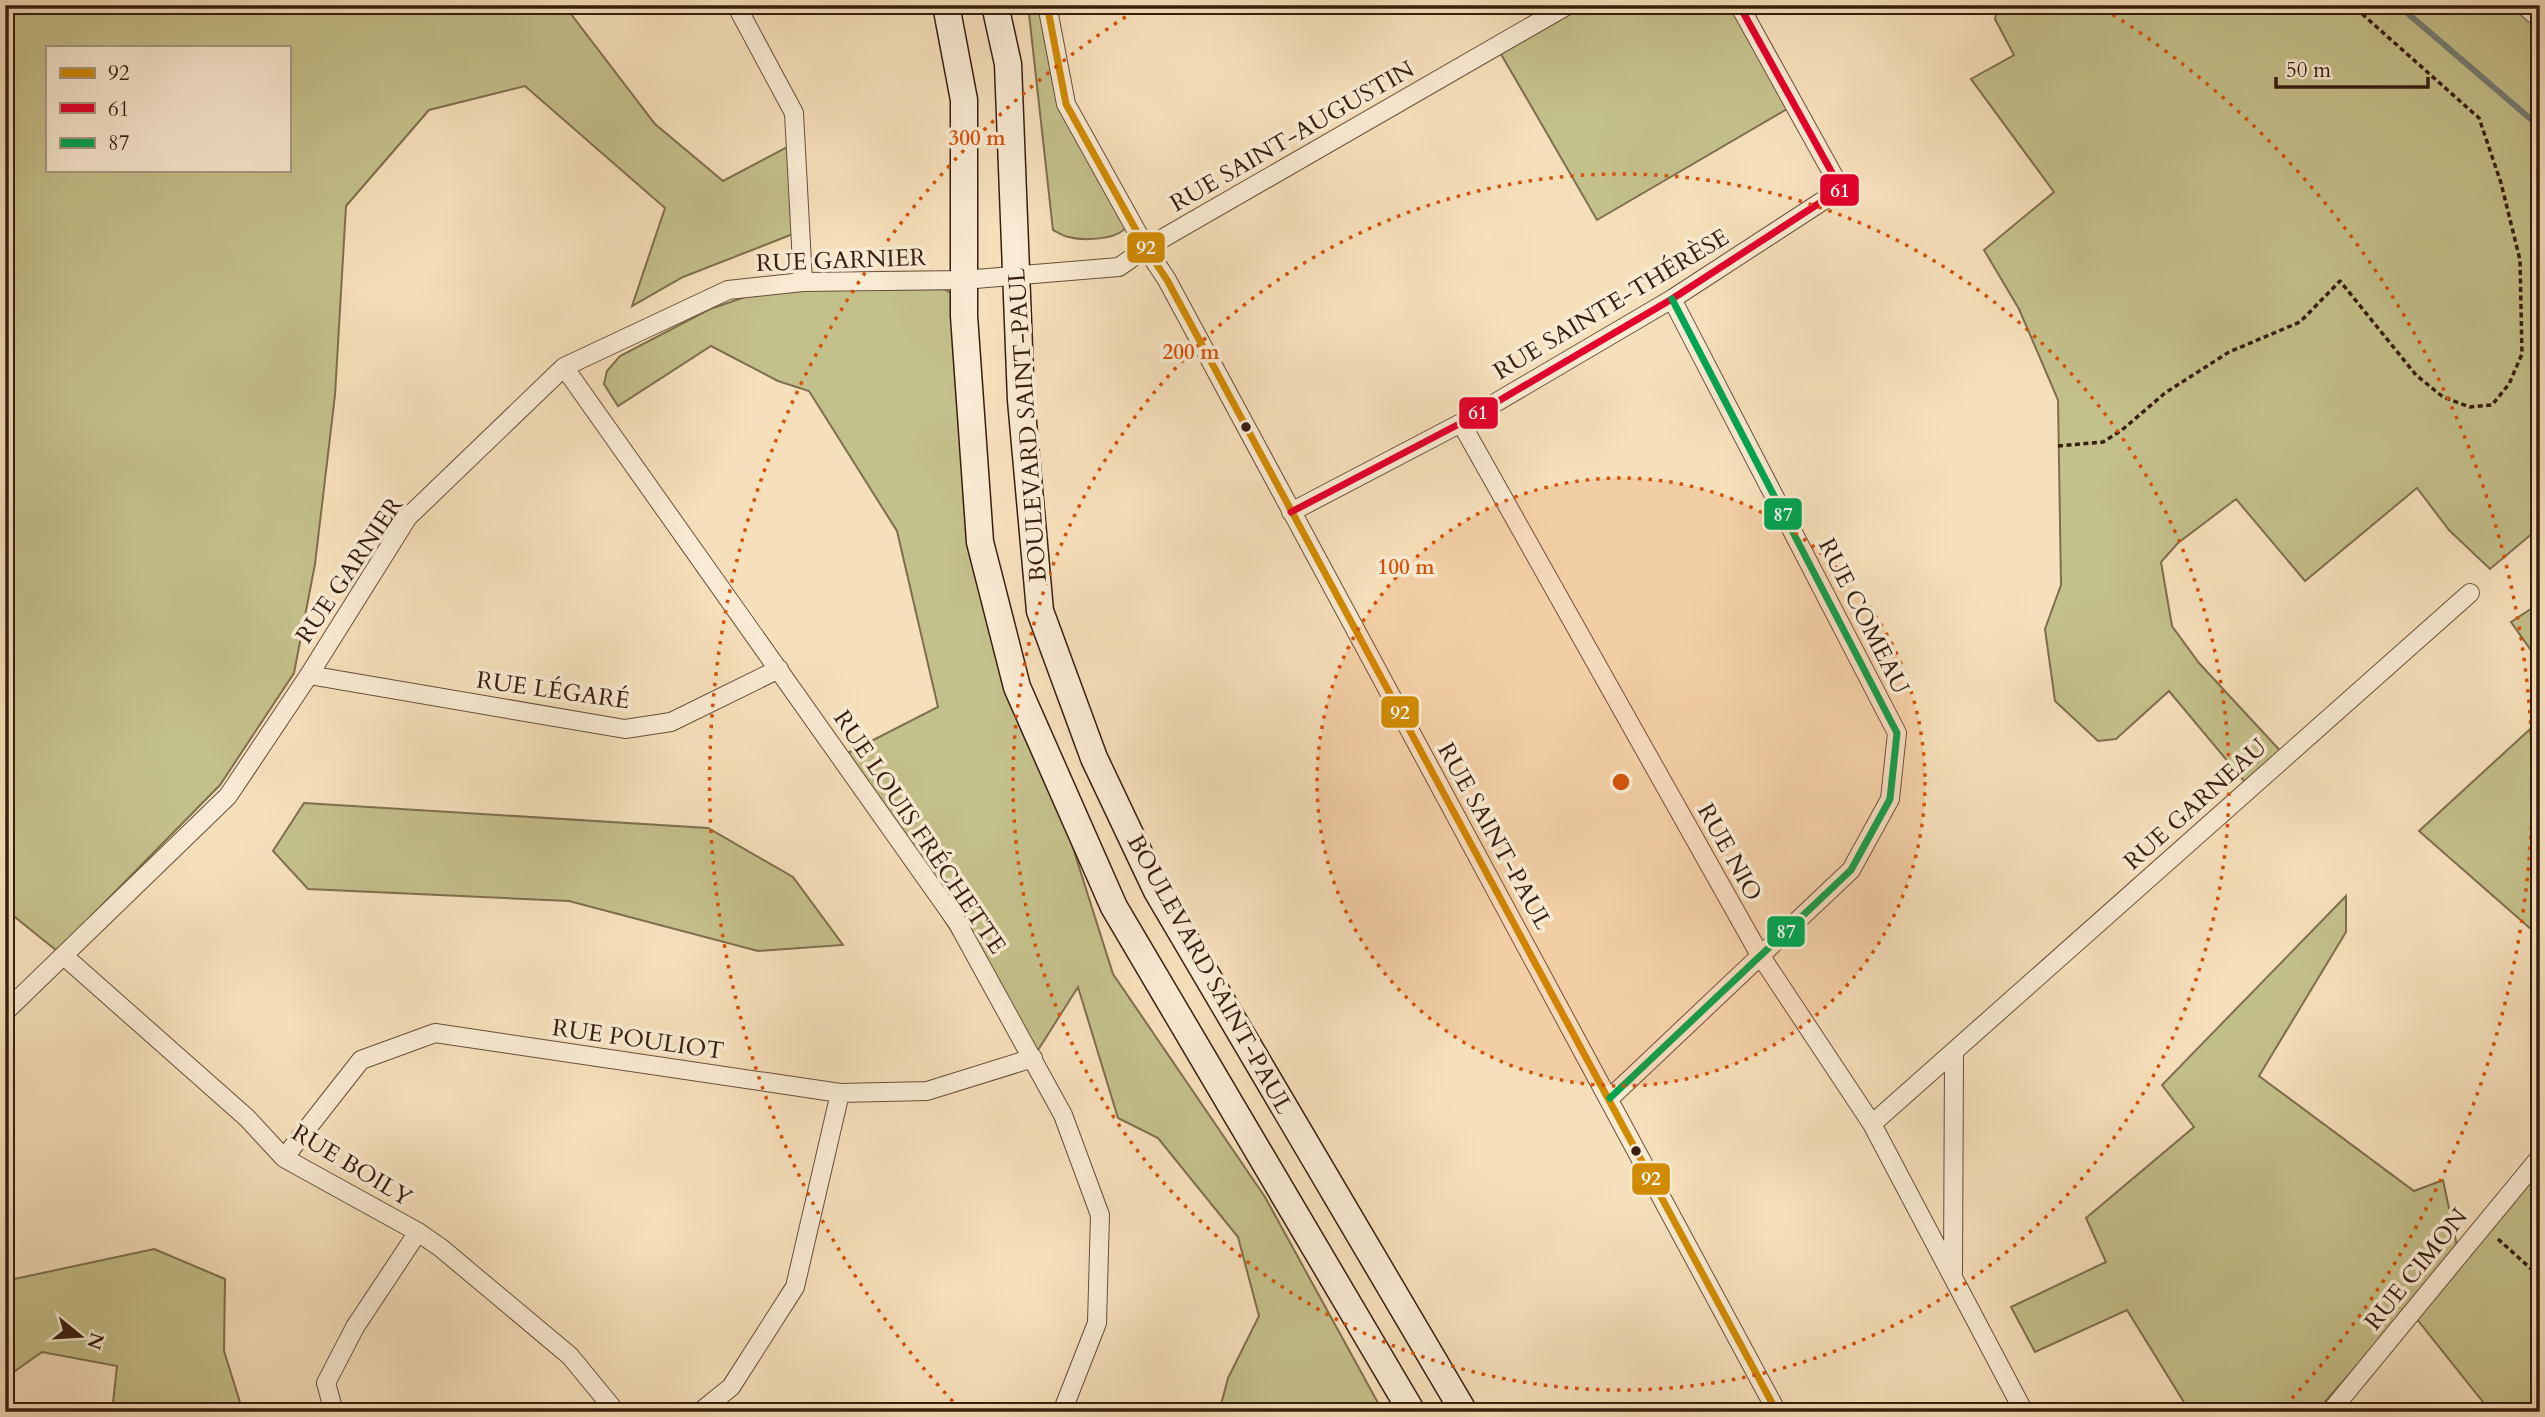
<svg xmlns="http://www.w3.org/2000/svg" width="2545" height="1417" viewBox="0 0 2545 1417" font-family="Cardo,serif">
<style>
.green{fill:#c4c08b;stroke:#7e6f4d;stroke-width:2;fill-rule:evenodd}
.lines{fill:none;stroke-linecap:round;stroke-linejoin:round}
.stream{stroke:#757c74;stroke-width:6}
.lane-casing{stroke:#674e3a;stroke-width:11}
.street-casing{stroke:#674e3a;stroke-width:20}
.secondary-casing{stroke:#371e0f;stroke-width:29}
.path{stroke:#371e0f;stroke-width:3.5;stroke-dasharray:5 3.5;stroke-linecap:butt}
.lane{stroke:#f9ebd3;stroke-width:9}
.street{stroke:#f9ebd3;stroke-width:18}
.secondary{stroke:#f9ebd3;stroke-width:26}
.bus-1-casing{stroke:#f9ebd3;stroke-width:12}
.bus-2-casing{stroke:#f9ebd3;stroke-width:12}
.bus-3-casing{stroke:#f9ebd3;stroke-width:12}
.bus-1{stroke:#d18b03;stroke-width:7}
.bus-2{stroke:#e4002b;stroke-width:7}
.bus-3{stroke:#00a651;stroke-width:7}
.ring{fill:none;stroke:#d6530c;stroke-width:3.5;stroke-dasharray:3.5 7}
.bus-dot{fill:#371e0f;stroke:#f9ebd3;stroke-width:2.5}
.labels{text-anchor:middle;stroke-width:7;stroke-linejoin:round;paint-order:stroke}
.street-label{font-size:24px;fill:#371e0f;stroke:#f9ebd3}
.centre{fill:#d6530c;stroke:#f9ebd3;stroke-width:3.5}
.ring-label{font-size:21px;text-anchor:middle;font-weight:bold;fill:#d6530c;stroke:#f9ebd3;stroke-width:7;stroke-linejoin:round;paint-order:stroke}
.line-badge{stroke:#f9ebd3;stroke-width:2.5}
.badge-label{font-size:19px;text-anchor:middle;font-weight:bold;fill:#fff}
</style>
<rect width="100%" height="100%" fill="#f6e0bb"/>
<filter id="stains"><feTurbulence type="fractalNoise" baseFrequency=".00286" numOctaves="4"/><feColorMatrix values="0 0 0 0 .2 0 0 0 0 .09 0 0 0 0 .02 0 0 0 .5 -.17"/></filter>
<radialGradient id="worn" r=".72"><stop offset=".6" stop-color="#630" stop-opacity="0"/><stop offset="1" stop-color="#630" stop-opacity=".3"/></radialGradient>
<path class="green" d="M 5,5 L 564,5 L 655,124 L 723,181 L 789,146 L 798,232 L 683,277 L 632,306 L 665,208 L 525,86 L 429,110 L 346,206 L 335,395 L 315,564 L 294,673 L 220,785 L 57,951 L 5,909 ZM 47,47 L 289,47 L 289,170 L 47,170 Z
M 1028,5 L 1052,5 L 1066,104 L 1126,227 C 1117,240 1084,241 1068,237 C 1063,236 1057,232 1053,230 Z
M 1558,5 L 1737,5 L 1794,105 L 1597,220 L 1494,42 Z
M 1998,5 L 2517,5 L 2540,25 L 2540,527 L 2490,569 L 2449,530 L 2417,488 L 2305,581 L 2236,499 L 2178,543 L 2161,562 L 2172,626 L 2199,663 L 2286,757 L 2250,788 L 2169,691 L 2116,739 L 2098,741 L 2055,701 L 2045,629 L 2061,585 L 2058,400 L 2019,309 L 1984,250 L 2054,192 L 1971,79 L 2014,55 L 1995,19 Z
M 944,289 L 959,298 L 968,478 L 1061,810 L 1113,974 L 1265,1197 L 1383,1412 L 1219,1412 L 1228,1378 L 1259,1316 L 1238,1237 L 1158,1138 L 1118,1118 L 1078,987 L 1033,1058 L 840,757 L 938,707 L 897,531 L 809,391 L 778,381 L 711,346 L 618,406 L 604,384 L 607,371 L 620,356 L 710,309 L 748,296 L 804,290 Z
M 2540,603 L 2540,663 L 2511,622 Z
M 2540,720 L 2540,937 L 2419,831 Z
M 304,803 L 708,828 L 793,877 L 843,945 L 758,951 L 569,901 L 308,889 L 273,851 Z
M 2346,896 L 2346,932 L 2259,1076 L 2414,1191 L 2443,1180 L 2457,1246 L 2540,1145 L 2540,1412 L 2491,1412 L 2408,1308 L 2316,1412 L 2190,1412 L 2127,1310 L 2035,1352 L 2011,1307 L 2106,1262 L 2086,1218 L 2194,1127 L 2162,1085 Z
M 154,1249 L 225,1279 L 224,1351 L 243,1412 L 112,1412 L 117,1366 L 42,1352 L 5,1378 L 5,1281 Z"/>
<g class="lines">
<path class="stream" d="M 2398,5 L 2540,127"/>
<g class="lane-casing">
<path id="lane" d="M 2517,5 L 2540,25"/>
</g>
<g class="street-casing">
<path id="street" d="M 736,5 L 794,113 L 803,282
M 1052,5 L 1049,15 L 1066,104 L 1146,248 L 1167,280 L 1777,1412
M 564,367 L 957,922 L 1063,1115 L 1100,1215 L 1097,1323 L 1062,1412
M 1461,423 L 1760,955 L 1872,1124 L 2024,1412
M 1291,512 L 1461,423 L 1672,299 L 1841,189 L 1739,5
M 309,675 L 625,729 L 671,722 L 779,669
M 64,956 L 247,1118 L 284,1158 L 418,1232 L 441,1248 L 570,1356 L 616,1412
M 5,1012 L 228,796 L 309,675 L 408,517 L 564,367 L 728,290 L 803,282 L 963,280 L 1119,267 L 1146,248 L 1568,5
M 1610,1098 L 1851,870 L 1890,799 L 1897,733 L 1672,299
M 1872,1124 L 2470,593
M 284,1158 L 361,1060 L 435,1033 L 840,1093 L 927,1091 L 1033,1058
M 1953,1273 L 1954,1052
M 334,1412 L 326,1383 L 355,1327 L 418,1232
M 700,1412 L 731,1387 L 795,1287 L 840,1093
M 2330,1412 L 2540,1157"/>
</g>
<g class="secondary-casing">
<path id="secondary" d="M 946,5 L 964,100 L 964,316 L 980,542 L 1017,687 L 1114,907 L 1412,1412
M 995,5 L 1008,64 L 1021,400 L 1040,611 L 1094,758 L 1157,891 L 1464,1412"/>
</g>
<path class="path" d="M 2058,446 L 2103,442 L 2122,430 L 2165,393 L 2229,352 L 2300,322 L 2340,281 L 2416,375 L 2443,397 L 2470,407 L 2492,405 L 2509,384 L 2522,354 L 2520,260 L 2501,183 L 2479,118 L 2352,5
M 2498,1239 L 2540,1277"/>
<use href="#lane" class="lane"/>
<use href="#street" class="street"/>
<use href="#secondary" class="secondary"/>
<g class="bus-1-casing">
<path id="bus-1" d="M 1052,5 L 1049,15 L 1066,104 L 1146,248 L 1167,280 L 1777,1412"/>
</g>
<g class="bus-2-casing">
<path id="bus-2" d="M 1291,512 L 1461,423 L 1672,299 L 1841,189 L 1739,5"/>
</g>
<g class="bus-3-casing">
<path id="bus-3" d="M 1610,1098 L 1851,870 L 1890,799 L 1897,733 L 1672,299"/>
</g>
<use href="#bus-1" class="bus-1"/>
<use href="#bus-2" class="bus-2"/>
<use href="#bus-3" class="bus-3"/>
</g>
<circle cx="1621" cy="782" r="304" fill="#d6530c" fill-opacity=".12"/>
<g class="ring">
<circle cx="1621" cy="782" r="304"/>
<circle cx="1621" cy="782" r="608"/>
<path d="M960 1409A911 911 0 0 1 1138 9M2104 9A911 911 0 0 1 2282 1409"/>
</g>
<g class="bus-dot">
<circle cx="1246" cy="427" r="6"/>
<circle cx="1636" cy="1151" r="6"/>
</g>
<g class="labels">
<g class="street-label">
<text transform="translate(1292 136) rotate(-30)" y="8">RUE SAINT-AUGUSTIN</text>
<text transform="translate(841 260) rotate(-2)" y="8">RUE GARNIER</text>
<text transform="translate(1611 304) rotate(-31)" y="8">RUE SAINTE-THÉRÈSE</text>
<text transform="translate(1027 425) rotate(-94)" y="8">BOULEVARD SAINT-PAUL</text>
<text transform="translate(349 570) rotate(-56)" y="8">RUE GARNIER</text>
<text transform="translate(1864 616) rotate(63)" y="8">RUE COMEAU</text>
<text transform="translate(553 690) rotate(8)" y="8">RUE LÉGARÉ</text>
<text transform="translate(2195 804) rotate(-42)" y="8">RUE GARNEAU</text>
<text transform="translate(920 832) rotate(56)" y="8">RUE LOUIS FRÉCHETTE</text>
<text transform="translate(1495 836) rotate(61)" y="8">RUE SAINT-PAUL</text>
<text transform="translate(1730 852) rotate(61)" y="8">RUE NIO</text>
<text transform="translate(1210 974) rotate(61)" y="8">BOULEVARD SAINT-PAUL</text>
<text transform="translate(638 1039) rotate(8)" y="8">RUE POULIOT</text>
<text transform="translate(352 1165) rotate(31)" y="8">RUE BOILY</text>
<text transform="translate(2416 1269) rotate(-51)" y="8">RUE CIMON</text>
</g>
</g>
<circle cx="1621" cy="782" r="10" class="centre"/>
<g class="ring-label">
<text x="977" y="145">300 m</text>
<text x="1191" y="359">200 m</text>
<text x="1406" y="574">100 m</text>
</g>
<g class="line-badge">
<rect x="1819" y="173" width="41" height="34" rx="7" fill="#e4002b"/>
<rect x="1126" y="231" width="40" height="33" rx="7" fill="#d18b03"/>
<rect x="1458" y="396" width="41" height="34" rx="7" fill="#e4002b"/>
<rect x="1763" y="497" width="40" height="34" rx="7" fill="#00a651"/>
<rect x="1380" y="695" width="40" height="34" rx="7" fill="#d18b03"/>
<rect x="1766" y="915" width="40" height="33" rx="7" fill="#00a651"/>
<rect x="1631" y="1162" width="40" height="34" rx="7" fill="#d18b03"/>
</g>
<g class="badge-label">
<text x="1840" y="197">61</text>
<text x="1146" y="254">92</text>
<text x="1478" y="419">61</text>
<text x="1783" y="521">87</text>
<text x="1400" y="719">92</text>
<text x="1786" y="938">87</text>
<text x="1651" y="1185">92</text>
</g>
<rect width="2545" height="1417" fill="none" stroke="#f6e0bb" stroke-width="28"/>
<rect x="7" y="7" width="2531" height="1403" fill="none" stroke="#371e0f" stroke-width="3.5"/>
<rect x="14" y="14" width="2517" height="1389" fill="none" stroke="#371e0f" stroke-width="2"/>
<rect x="46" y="46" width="245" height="126" fill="#f9ebd3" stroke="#ab9985" stroke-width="2"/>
<rect x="60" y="68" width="35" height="10" fill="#d18b03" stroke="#ab9985" stroke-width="2"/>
<text x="108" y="80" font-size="21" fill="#371e0f">92</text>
<rect x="60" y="103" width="35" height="10" fill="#e4002b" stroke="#ab9985" stroke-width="2"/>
<text x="108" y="116" font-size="21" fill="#371e0f">61</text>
<rect x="60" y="138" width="35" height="10" fill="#00a651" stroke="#ab9985" stroke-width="2"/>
<text x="108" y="150" font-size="21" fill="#371e0f">87</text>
<g transform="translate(80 1336) rotate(108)" stroke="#f9ebd3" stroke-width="5" paint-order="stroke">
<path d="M0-5L12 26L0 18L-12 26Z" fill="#371e0f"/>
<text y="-10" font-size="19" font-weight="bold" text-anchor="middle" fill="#371e0f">N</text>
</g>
<path d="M2276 77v10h152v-10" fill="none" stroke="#371e0f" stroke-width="3.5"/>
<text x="2286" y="77" font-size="21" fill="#371e0f" stroke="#f9ebd3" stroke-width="5" paint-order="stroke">50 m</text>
<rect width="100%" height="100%" filter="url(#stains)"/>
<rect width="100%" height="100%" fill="url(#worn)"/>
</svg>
